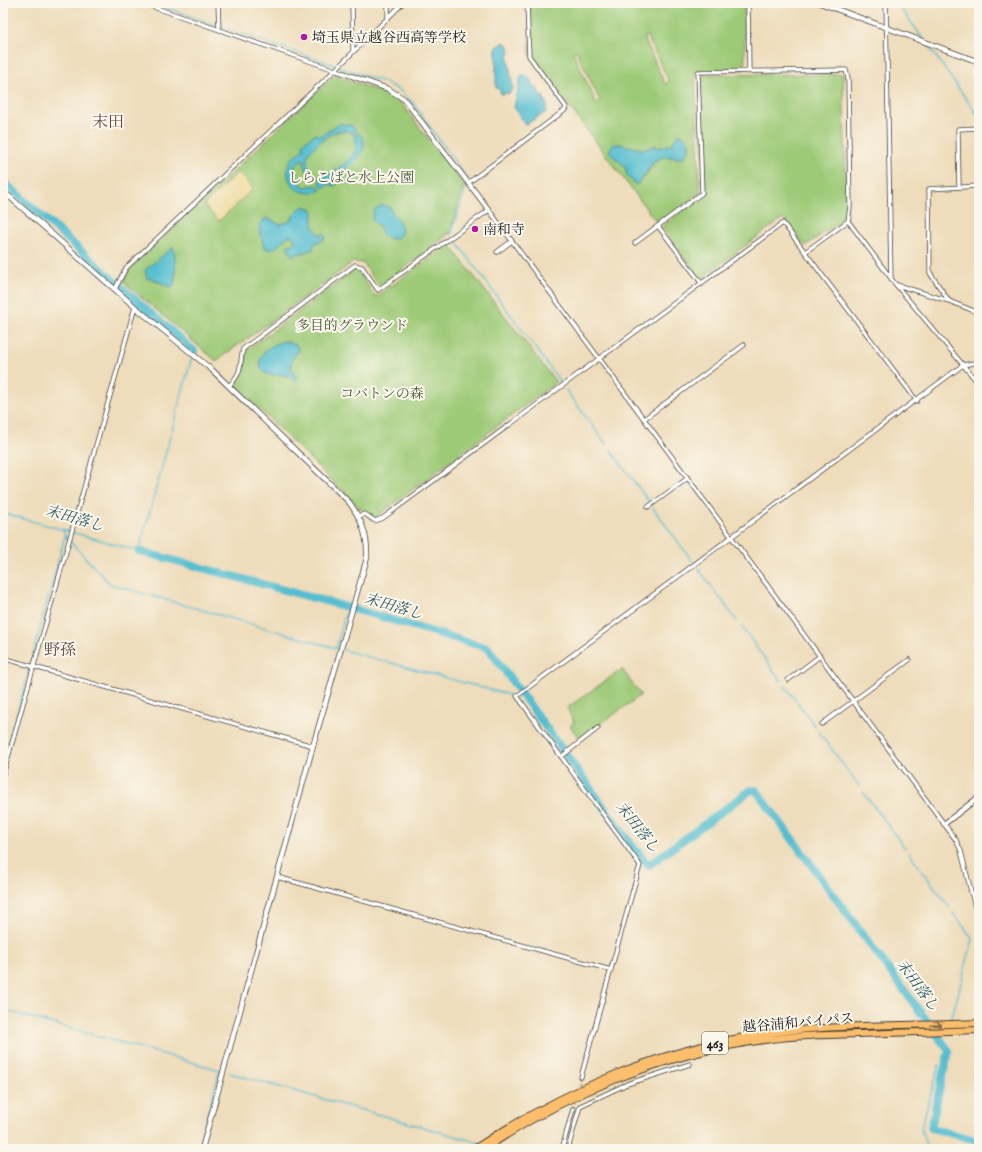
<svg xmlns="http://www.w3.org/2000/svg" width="982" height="1152" viewBox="0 0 982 1152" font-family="'IM FELL English','Noto Serif JP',serif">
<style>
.green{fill:#9dca77;stroke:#5c734a;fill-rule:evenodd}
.sand{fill:#eeda9e;stroke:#857b5d}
.water{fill:#54bed0;stroke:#386d76}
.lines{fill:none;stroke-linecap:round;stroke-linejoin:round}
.stream{stroke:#54bed0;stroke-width:1.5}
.river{stroke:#54bed0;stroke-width:8}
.minor-tunnel{stroke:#c4b69a;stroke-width:3.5;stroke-dasharray:3.5 2;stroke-linecap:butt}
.minor-casing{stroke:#3c3934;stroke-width:5}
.tertiary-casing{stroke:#3c3934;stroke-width:6}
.trunk-casing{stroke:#3c3934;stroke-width:8}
.minor{stroke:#fff;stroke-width:3.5}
.tertiary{stroke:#fff;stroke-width:4.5}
.trunk{stroke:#fabe6d;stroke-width:6}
.oneway{stroke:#8b6d44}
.poi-dot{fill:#b5179e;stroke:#fbf7ec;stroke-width:1.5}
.labels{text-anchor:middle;stroke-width:4;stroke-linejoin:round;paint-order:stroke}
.shield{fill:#fbf7ec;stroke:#5f5e5a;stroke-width:1}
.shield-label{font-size:13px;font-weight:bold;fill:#1c1c1c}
.poi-label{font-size:14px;fill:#1c1c1c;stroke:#fbf7ec;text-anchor:start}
.park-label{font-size:14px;fill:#49593c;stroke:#fbf7ec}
.street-label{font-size:14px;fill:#1c1c1c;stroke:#fbf7ec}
.water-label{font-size:15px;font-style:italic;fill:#325d64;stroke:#fbf7ec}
.quarter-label{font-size:16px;fill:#624c4a;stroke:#fbf7ec}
</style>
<rect width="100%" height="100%" fill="#fbf7ec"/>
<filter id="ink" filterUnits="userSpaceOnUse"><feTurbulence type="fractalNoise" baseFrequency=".025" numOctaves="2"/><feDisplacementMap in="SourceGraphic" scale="8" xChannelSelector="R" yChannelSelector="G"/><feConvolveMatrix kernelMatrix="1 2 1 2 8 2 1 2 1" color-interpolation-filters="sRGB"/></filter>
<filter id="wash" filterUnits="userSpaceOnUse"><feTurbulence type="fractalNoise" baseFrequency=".012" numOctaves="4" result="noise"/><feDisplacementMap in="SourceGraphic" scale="16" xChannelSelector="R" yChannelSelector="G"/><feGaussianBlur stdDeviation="0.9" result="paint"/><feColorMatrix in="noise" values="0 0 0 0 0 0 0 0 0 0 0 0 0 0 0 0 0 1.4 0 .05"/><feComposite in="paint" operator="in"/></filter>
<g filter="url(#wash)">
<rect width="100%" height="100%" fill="#eedcba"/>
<path class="green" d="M 530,3 L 744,3 L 745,68 L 743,70 L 695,71 L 700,193 L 658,224 L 530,55 ZM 647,36 L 667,77 L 669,82 L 665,84 L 644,38 ZM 576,50 L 600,101 L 596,103 L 573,52 ZM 678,135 L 689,148 L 683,158 C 665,154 657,154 648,172 C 646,176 642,178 640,182 L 627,175 L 625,167 L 621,163 L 621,144 C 629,149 647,152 655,145 L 657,148 L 671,145 Z
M 843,74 L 847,217 L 805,246 L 783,218 L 700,279 L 662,227 L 705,193 L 701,75 Z
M 335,75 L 397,98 L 464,185 L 450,233 L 382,285 L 379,286 L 363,263 L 353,262 L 216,361 L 124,282 L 129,270 Z
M 449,244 L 556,382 L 372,520 L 235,385 L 244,372 L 247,350 L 356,269 L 376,297 Z
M 622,669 L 641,695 L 581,738 L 579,738 L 570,726 L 574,722 L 567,708 Z"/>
<path class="sand" d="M 238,172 L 253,189 L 219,221 L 204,205 Z"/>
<path class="water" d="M 504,42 L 509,46 L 510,53 L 508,57 L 513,89 L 510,93 L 501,94 L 499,89 L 496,88 L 496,48 Z
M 523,75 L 527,76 L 539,91 L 539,96 L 543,96 L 547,105 L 546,112 L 525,125 L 514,107 L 521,77 Z
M 339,124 L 351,125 L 357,131 L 353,134 C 336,123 320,143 308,153 C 306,163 307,172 318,176 L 317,179 C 308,175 303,169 304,159 L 299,161 L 294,168 L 296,180 L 305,187 L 317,185 L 321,190 C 301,200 280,182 290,161 C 293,156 300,152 304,149 L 303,143 L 315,134 L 320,136 Z
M 359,133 C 372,146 357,161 346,169 L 347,175 L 335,186 L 329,184 L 323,188 L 320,184 L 320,177 C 329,178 354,158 356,149 C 357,144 356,140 354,136 Z
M 682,134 L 689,142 L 689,148 L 682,159 C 654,151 654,164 638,184 L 635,184 L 627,175 L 625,167 L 609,152 L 612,145 L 616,144 C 628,144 644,154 655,145 L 658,148 L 671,145 L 678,135 Z
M 382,205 L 390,207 C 395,220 400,215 402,232 C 397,241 391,240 383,236 L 380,227 L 372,220 L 374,210 Z
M 304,206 L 313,210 L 313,226 L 319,235 L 324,233 L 326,238 L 314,244 L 313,249 C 305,253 299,253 292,256 L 287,246 L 296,242 L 291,235 C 281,239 280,248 269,250 L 264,247 L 259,227 L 262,221 L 267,218 L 279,224 L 289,222 L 298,210 Z
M 173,247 C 176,255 177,281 172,288 L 150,278 L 147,279 L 145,270 Z
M 285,341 L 296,345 L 299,351 C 291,357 287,370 297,377 L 296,380 C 293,379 291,377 288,376 C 281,373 269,378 263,371 C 252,357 273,342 285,341 Z"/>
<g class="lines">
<path class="stream" d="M 151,3 L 384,82 L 399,90 L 413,103 L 468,180
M 897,3 L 924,40
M 928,45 L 979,117
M 451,235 L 467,184
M 455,240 L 562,384
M 566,390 L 606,444
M 610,449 L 649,502
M 653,508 L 693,562
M 3,513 L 139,551 L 191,360
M 65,536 L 110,584 L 339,649
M 698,568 L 737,621
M 742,627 L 781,681
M 336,649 L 347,607
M 343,650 L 517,697
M 785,686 L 815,726
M 520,698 L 526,700
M 818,731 L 859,786
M 3,766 L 65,536 L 63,530
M 863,792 L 905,848
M 909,853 L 950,908
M 3,1010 L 220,1070 L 198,1149
M 951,1020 L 973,939 L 953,913
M 230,1073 L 480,1143
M 492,1146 L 501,1149
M 927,1149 L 921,1129 L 939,1065"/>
<path class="river" d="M 3,181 L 23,199
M 26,202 L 79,249
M 82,252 L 115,282
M 121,287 L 194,351
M 139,551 L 347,607 L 488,648 L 634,848 L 649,865 L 751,790 L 756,790 L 949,1051 L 941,1082 L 931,1128 L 979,1141"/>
</g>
</g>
<g filter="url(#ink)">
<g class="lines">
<path class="minor-tunnel" d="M 578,1091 L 581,1077
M 573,1109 L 576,1097"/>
<g class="minor-casing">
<path id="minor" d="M 142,3 L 335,70
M 218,3 L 219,30
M 352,3 L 353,52
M 388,3 L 388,17
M 748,3 L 749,72
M 886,3 L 891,279
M 468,183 L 565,110 L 566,107 L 529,56 L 527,3
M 959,187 L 958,129 L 979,128
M 848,221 L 896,285 L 979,384
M 658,226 L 702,284
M 635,243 L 702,193 L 698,72 L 846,70 L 848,78 L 850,207 L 848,221 L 805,252
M 497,252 L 512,241
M 897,285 L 949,301 L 979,313
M 115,289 L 126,268 L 335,70 L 403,3
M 949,301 L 930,273 L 929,189 L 979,186
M 229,386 C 243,371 239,367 243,349 L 355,265 L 362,267 L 378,290 L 489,210 L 956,840 L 961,851 L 979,924
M 644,419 L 744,345
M 648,507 L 688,478
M 359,516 L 365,514 L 375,521 L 383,518 L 783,223 L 917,401
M 3,658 L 313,746
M 788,680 L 820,656
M 822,724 L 909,660
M 561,757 L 598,728
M 3,775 L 135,307
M 277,877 L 611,970
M 581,1077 L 640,865 L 517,696 L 963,365 L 979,362
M 562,1149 L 573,1109
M 568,1149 L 580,1106 L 627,1084 L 690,1064"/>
</g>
<g class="tertiary-casing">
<path id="tertiary" d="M 820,3 L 979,62
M 335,70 L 388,89 L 404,99 L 489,210
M 3,191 L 135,307 L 212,370 L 349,502 C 362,520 368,536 367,558 L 313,746 L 202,1149
M 944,824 L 979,797"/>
</g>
<g class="trunk-casing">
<path id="trunk" d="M 474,1149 C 566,1089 661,1048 770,1033 C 839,1024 910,1026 979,1023
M 485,1149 C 568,1092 664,1054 764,1040 C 795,1035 827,1035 858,1034 C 898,1033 939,1031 979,1030"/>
</g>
<use href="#minor" class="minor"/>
<use href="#tertiary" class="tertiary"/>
<use href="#trunk" class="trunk"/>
</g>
<defs><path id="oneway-shaft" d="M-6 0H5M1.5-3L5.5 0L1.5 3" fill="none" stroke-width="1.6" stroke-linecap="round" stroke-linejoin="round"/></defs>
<use class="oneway" href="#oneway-shaft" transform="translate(936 1025) rotate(-2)"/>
</g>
<g class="poi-dot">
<circle cx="304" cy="37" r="4"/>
<circle cx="475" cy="229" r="4"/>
</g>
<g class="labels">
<rect class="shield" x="702" y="1032" width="26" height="22" rx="3"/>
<g class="shield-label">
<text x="715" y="1048">463</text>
</g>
<g class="poi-label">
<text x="312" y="42">埼玉県立越谷西高等学校</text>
<text x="483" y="234">南和寺</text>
</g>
<g class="park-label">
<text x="351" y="182">しらこばと水上公園</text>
<text x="352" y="330">多目的グラウンド</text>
<text x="382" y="398">コバトンの森</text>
</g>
<g class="street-label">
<text transform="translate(798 1022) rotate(-5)" y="5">越谷浦和バイパス</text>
</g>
<g class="water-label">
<text transform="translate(75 518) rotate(16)" y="5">末田落し</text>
<text transform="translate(394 606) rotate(16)" y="5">末田落し</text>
<text transform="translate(638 827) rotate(51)" y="5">末田落し</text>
<text transform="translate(918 985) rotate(53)" y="5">末田落し</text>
</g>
<g class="quarter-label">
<text x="108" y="127">末田</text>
<text x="60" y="655">野孫</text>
</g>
</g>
<rect width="982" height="1152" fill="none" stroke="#fbf7ec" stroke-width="16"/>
</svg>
